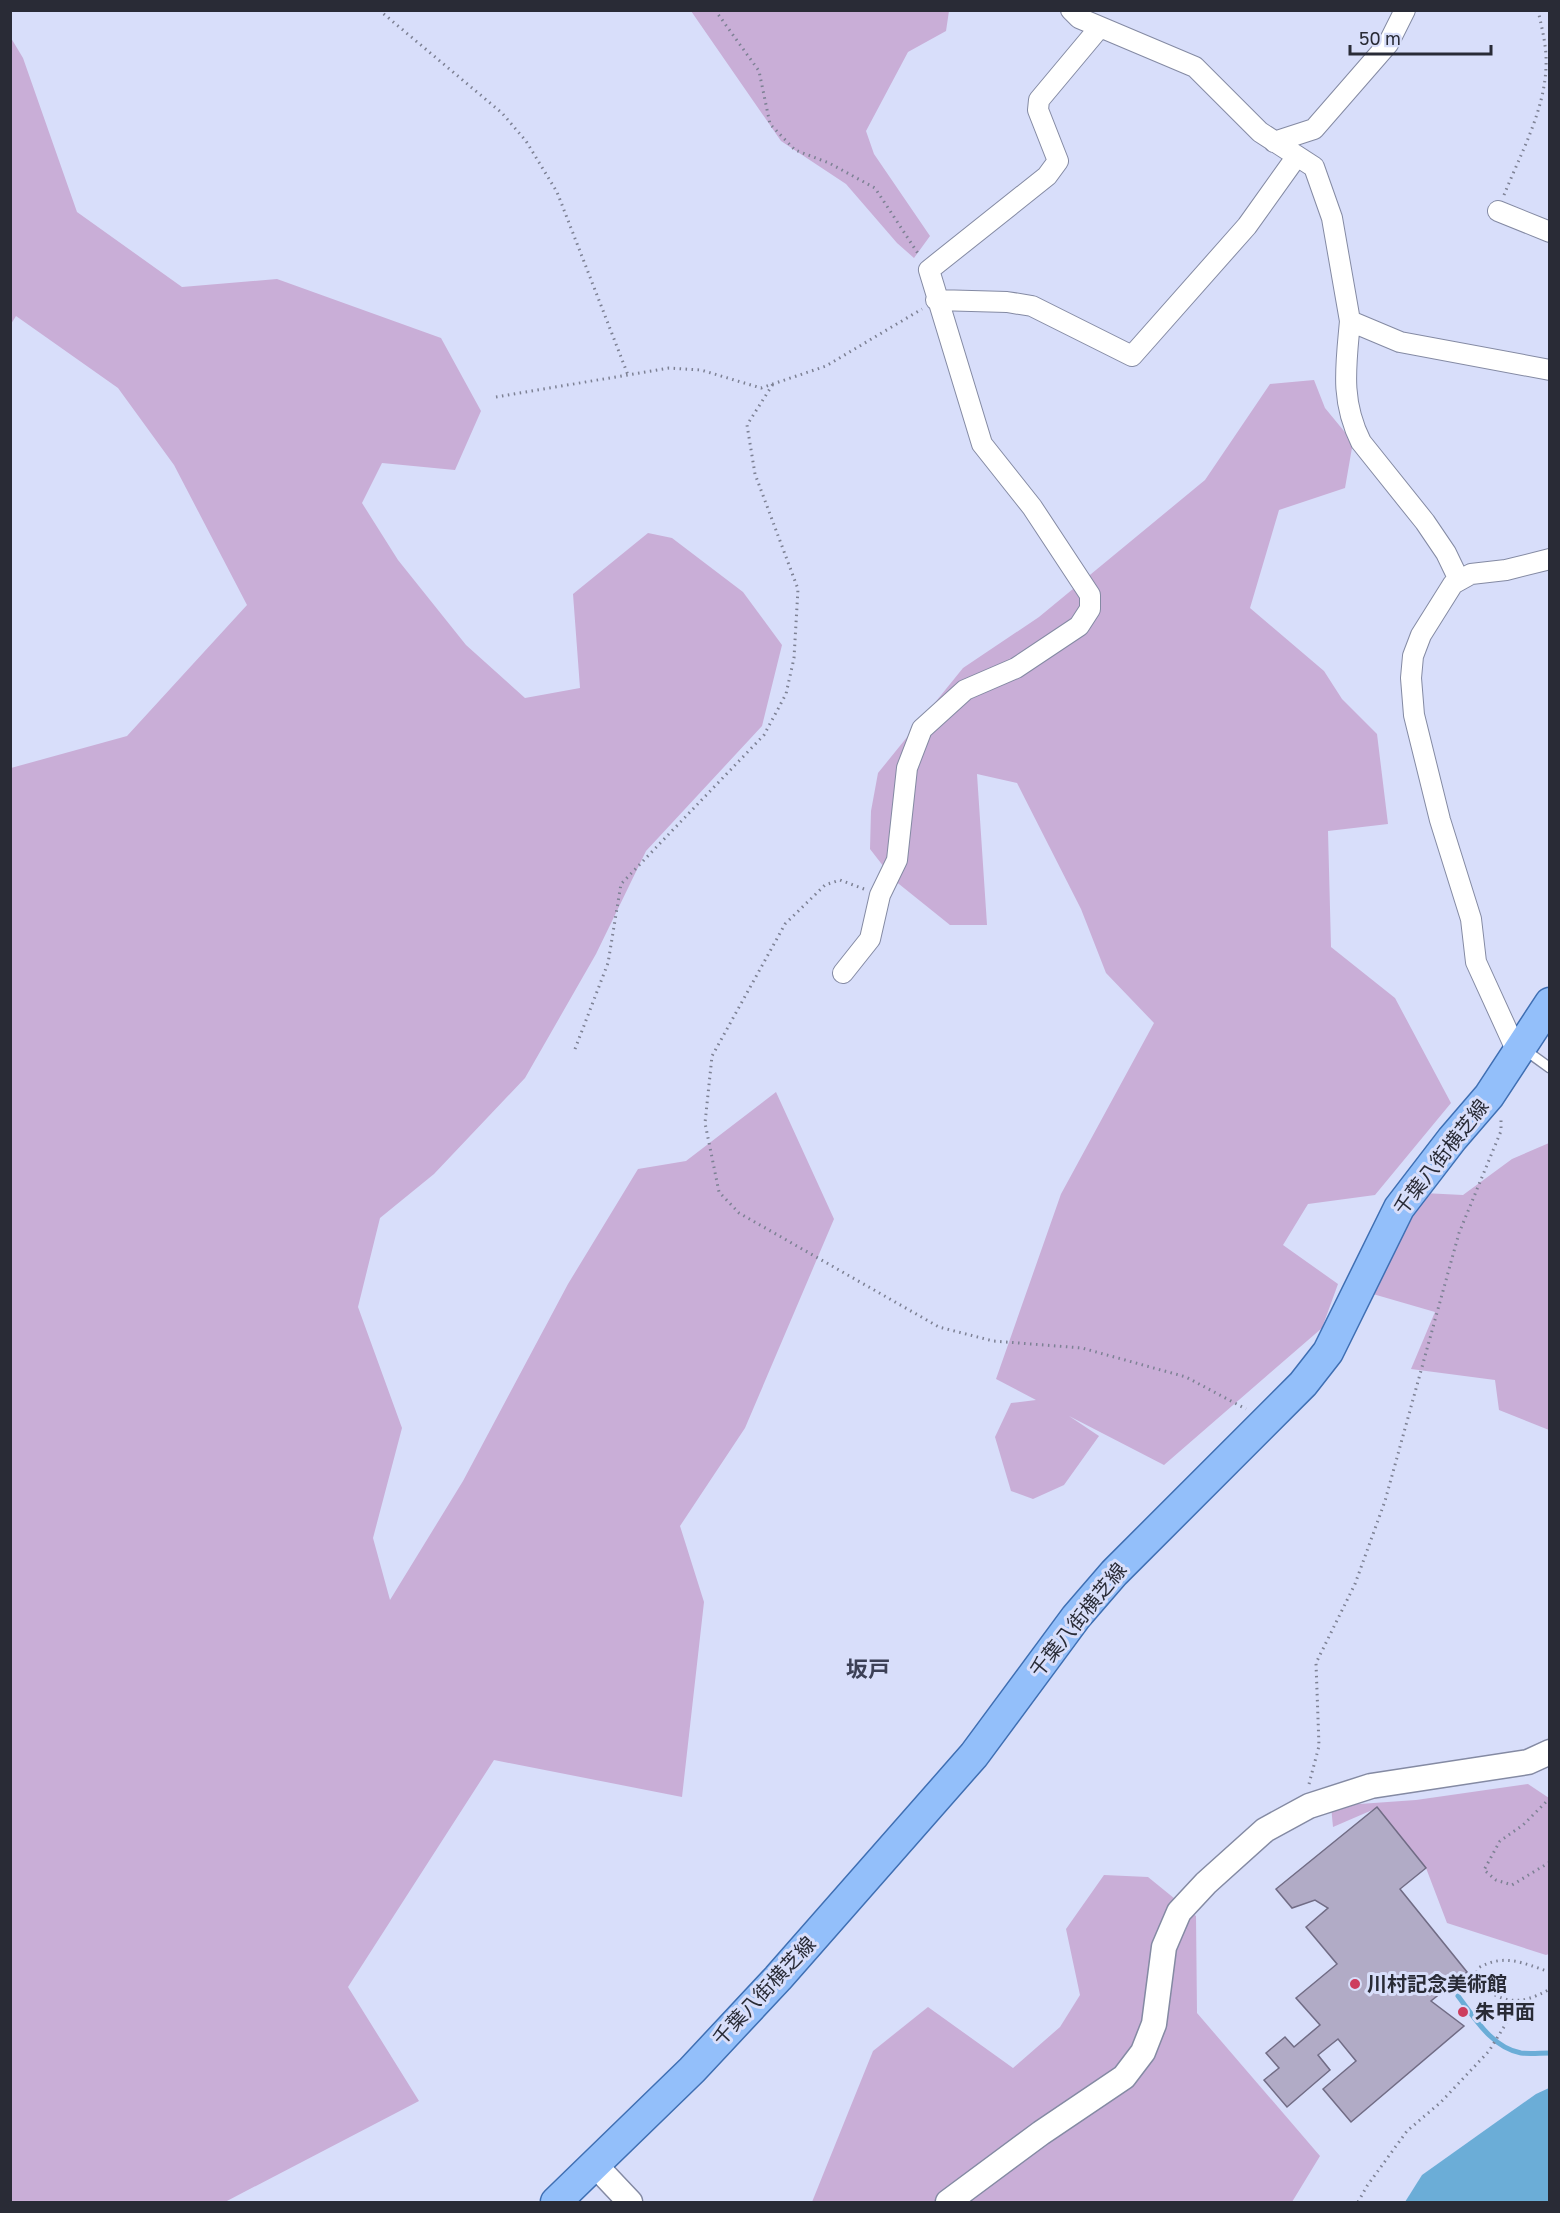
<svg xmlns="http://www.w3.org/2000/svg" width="1560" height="2213" viewBox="0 0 1560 2213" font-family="'Golos Text','Noto Sans JP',sans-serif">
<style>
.green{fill:#c9aed7}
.water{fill:#6badd7}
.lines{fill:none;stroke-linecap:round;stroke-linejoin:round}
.stream{stroke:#6badd7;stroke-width:5}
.building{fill:#b1abc6;stroke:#716c85;stroke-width:1.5}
.service-casing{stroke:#848aa3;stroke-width:12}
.minor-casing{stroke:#848aa3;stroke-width:22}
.tertiary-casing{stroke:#848aa3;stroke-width:27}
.primary-casing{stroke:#3f6fb3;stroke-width:33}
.path{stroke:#7d8194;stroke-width:3;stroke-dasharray:1.5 4.5;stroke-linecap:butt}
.service{stroke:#fff;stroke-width:9}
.minor{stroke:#fff;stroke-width:20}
.tertiary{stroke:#fff;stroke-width:24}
.primary{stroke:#93bffa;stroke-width:30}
.poi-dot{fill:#cd3d5e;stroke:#d8defa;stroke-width:2}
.labels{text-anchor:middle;stroke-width:6;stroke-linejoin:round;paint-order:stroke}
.street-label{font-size:20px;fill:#292b36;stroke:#d8defa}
.poi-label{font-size:20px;font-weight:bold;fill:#292b36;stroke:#d8defa;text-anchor:start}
.quarter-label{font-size:22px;font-weight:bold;fill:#3c4056;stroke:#d8defa}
</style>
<rect width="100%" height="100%" fill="#d8defa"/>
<path class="green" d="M 691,11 L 949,11 L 946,31 L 908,52 L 866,131 L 874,154 L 930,236 L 914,258 L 897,243 L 846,184 L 781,141 Z
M 11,38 L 23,58 L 77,212 L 182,287 L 277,279 L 441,338 L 481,411 L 455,470 L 382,463 L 362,503 L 398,560 L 466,645 L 525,698 L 580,688 L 573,594 L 648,533 L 672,538 L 743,592 L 782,645 L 762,726 L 646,851 L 596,954 L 525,1078 L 434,1174 L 380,1218 L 358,1307 L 402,1428 L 373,1538 L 390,1600 L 463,1481 L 568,1284 L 638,1169 L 686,1161 L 776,1092 L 834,1219 L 745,1428 L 680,1526 L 704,1602 L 682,1797 L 494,1760 L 348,1987 L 419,2101 L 225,2202 L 11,2202 L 11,768 L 127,736 L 247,605 L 174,465 L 118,388 L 16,316 L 11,324 Z
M 1314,380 L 1325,408 L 1353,442 L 1345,488 L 1279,510 L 1250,608 L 1324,671 L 1342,699 L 1377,734 L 1388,824 L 1328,831 L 1331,947 L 1395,998 L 1451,1103 L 1375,1195 L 1308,1204 L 1283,1245 L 1338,1284 L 1322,1328 L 1164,1465 L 1069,1416 L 1099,1436 L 1064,1485 L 1033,1499 L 1011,1491 L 995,1437 L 1011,1403 L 1036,1400 L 996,1379 L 1061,1194 L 1154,1023 L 1106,973 L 1081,909 L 1017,783 L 977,774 L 987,925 L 950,925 L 894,880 L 870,849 L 871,811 L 878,773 L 963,668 L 1039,617 L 1205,480 L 1270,384 Z
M 1549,1143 L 1549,1430 L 1499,1410 L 1495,1380 L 1411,1369 L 1435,1312 L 1366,1292 L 1423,1193 L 1463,1195 L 1512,1159 Z
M 1528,1784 L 1549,1798 L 1549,1954 L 1546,1955 L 1447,1923 L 1426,1868 L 1377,1808 L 1333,1827 L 1331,1806 L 1416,1800 Z
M 1104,1875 L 1148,1877 L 1196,1916 L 1197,2013 L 1320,2156 L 1292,2202 L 812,2202 L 873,2051 L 928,2007 L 1013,2068 L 1060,2027 L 1080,1995 L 1066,1929 Z"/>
<path class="water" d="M 1549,2088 L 1549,2202 L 1405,2202 L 1422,2175 L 1536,2094 Z"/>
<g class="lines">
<path class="stream" d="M 1458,1996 C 1474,2017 1492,2048 1521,2053 C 1530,2054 1540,2053 1550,2053"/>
</g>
<path class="building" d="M 1377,1807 L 1426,1868 L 1400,1889 L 1467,1972 L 1431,2001 L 1464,2026 L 1351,2122 L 1323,2089 L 1356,2061 L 1338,2039 L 1318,2055 L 1330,2070 L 1287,2107 L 1264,2080 L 1279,2068 L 1266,2053 L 1285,2037 L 1294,2047 L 1320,2025 L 1296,1998 L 1337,1964 L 1306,1927 L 1328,1908 L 1315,1900 L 1292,1908 L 1276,1889 Z"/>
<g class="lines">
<g class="service-casing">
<path id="service" d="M 1525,1050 L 1550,1068"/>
</g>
<g class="minor-casing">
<path id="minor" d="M 1071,10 L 1079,18 L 1195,67 L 1260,132 L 1314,167 L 1332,218 L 1350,321 L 1400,342 L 1550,370
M 1274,142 L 1314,129 L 1388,44 L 1405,10
M 1498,211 L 1550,232
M 936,300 L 1007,302 L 1032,306 L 1132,356 L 1247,226 L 1297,156
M 1350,321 C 1346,366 1340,400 1361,442 L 1425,522 L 1446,553 L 1459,580
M 843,973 L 870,939 L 880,895 L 897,860 L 907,768 L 922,729 L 965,690 L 1016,668 L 1079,626 L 1090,609 L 1090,595 L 1032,507 L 982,444 L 929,270 L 1047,176 L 1058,161 L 1038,110 L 1039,100 L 1100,27
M 1518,1054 L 1476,962 L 1471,919 L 1440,820 L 1414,715 L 1411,678 L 1413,656 L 1421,635 L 1453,584 L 1471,574 L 1506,570 L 1550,559"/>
</g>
<g class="tertiary-casing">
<path id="tertiary" d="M 596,2166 L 630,2202
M 948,2202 L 1041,2133 L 1124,2077 L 1143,2052 L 1154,2024 L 1164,1947 L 1179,1912 L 1206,1883 L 1265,1830 L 1309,1806 L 1371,1786 L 1528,1762 L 1550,1752"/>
</g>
<g class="primary-casing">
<path id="primary" d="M 556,2202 L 692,2070 L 778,1978 L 974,1755 L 1076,1617 L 1114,1573 L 1303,1384 L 1328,1352 L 1399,1208 L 1452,1139 L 1489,1096 L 1550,1003"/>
</g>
<path class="path" d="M 379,10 L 502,113 L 526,141 L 557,192 L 628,375
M 715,10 L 759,71 L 770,124 L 795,150 L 829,163 L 875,188 L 919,255
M 1504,195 C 1520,155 1545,110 1546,66 C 1547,47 1542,29 1538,10
M 496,397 L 669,368 L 701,370 L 761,388 L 826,366 L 922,309
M 864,889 L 840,880 L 825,885 L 785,924 L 712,1056 L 705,1123 L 719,1192 L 739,1213 L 939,1327 L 993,1341 L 1082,1348 L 1186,1377 L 1246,1409
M 575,1049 L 608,963 L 621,884 L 764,735 L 786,694 L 794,658 L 798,589 L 755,474 L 747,425 L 773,384
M 1309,1784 L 1319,1746 L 1316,1663 L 1355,1584 L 1385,1501 L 1459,1233 L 1501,1131 L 1501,1119
M 1550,1798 L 1523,1825 L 1500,1841 L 1484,1870 L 1496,1880 L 1512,1885 L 1550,1862
M 1550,1972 C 1522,1963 1505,1953 1478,1968 L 1474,1982 C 1503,2003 1518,2007 1550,1989
M 1358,2202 L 1367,2186 L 1407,2131 L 1441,2102 L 1489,2051 L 1520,2001"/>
<use href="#service" class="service"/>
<use href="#minor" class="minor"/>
<use href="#tertiary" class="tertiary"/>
<use href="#primary" class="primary"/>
</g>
<g class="poi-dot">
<circle cx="1355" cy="1984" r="6"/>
<circle cx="1463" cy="2012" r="6"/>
</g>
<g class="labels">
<g class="street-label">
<text transform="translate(1441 1157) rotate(-52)" y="7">千葉八街横芝線</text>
<text transform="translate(1078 1620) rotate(-51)" y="7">千葉八街横芝線</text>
<text transform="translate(764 1991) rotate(-47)" y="7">千葉八街横芝線</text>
</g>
<g class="poi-label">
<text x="1367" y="1991">川村記念美術館</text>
<text x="1475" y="2019">朱甲面</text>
</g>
<g class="quarter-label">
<text x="868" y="1677">坂戸</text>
</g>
</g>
<rect width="1560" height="2213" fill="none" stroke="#292b36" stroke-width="24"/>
<path d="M1350 45v9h141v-9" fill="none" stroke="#292b36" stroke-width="3"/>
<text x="1359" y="45" font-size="18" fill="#292b36" stroke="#d8defa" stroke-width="4.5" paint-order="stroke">50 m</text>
</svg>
